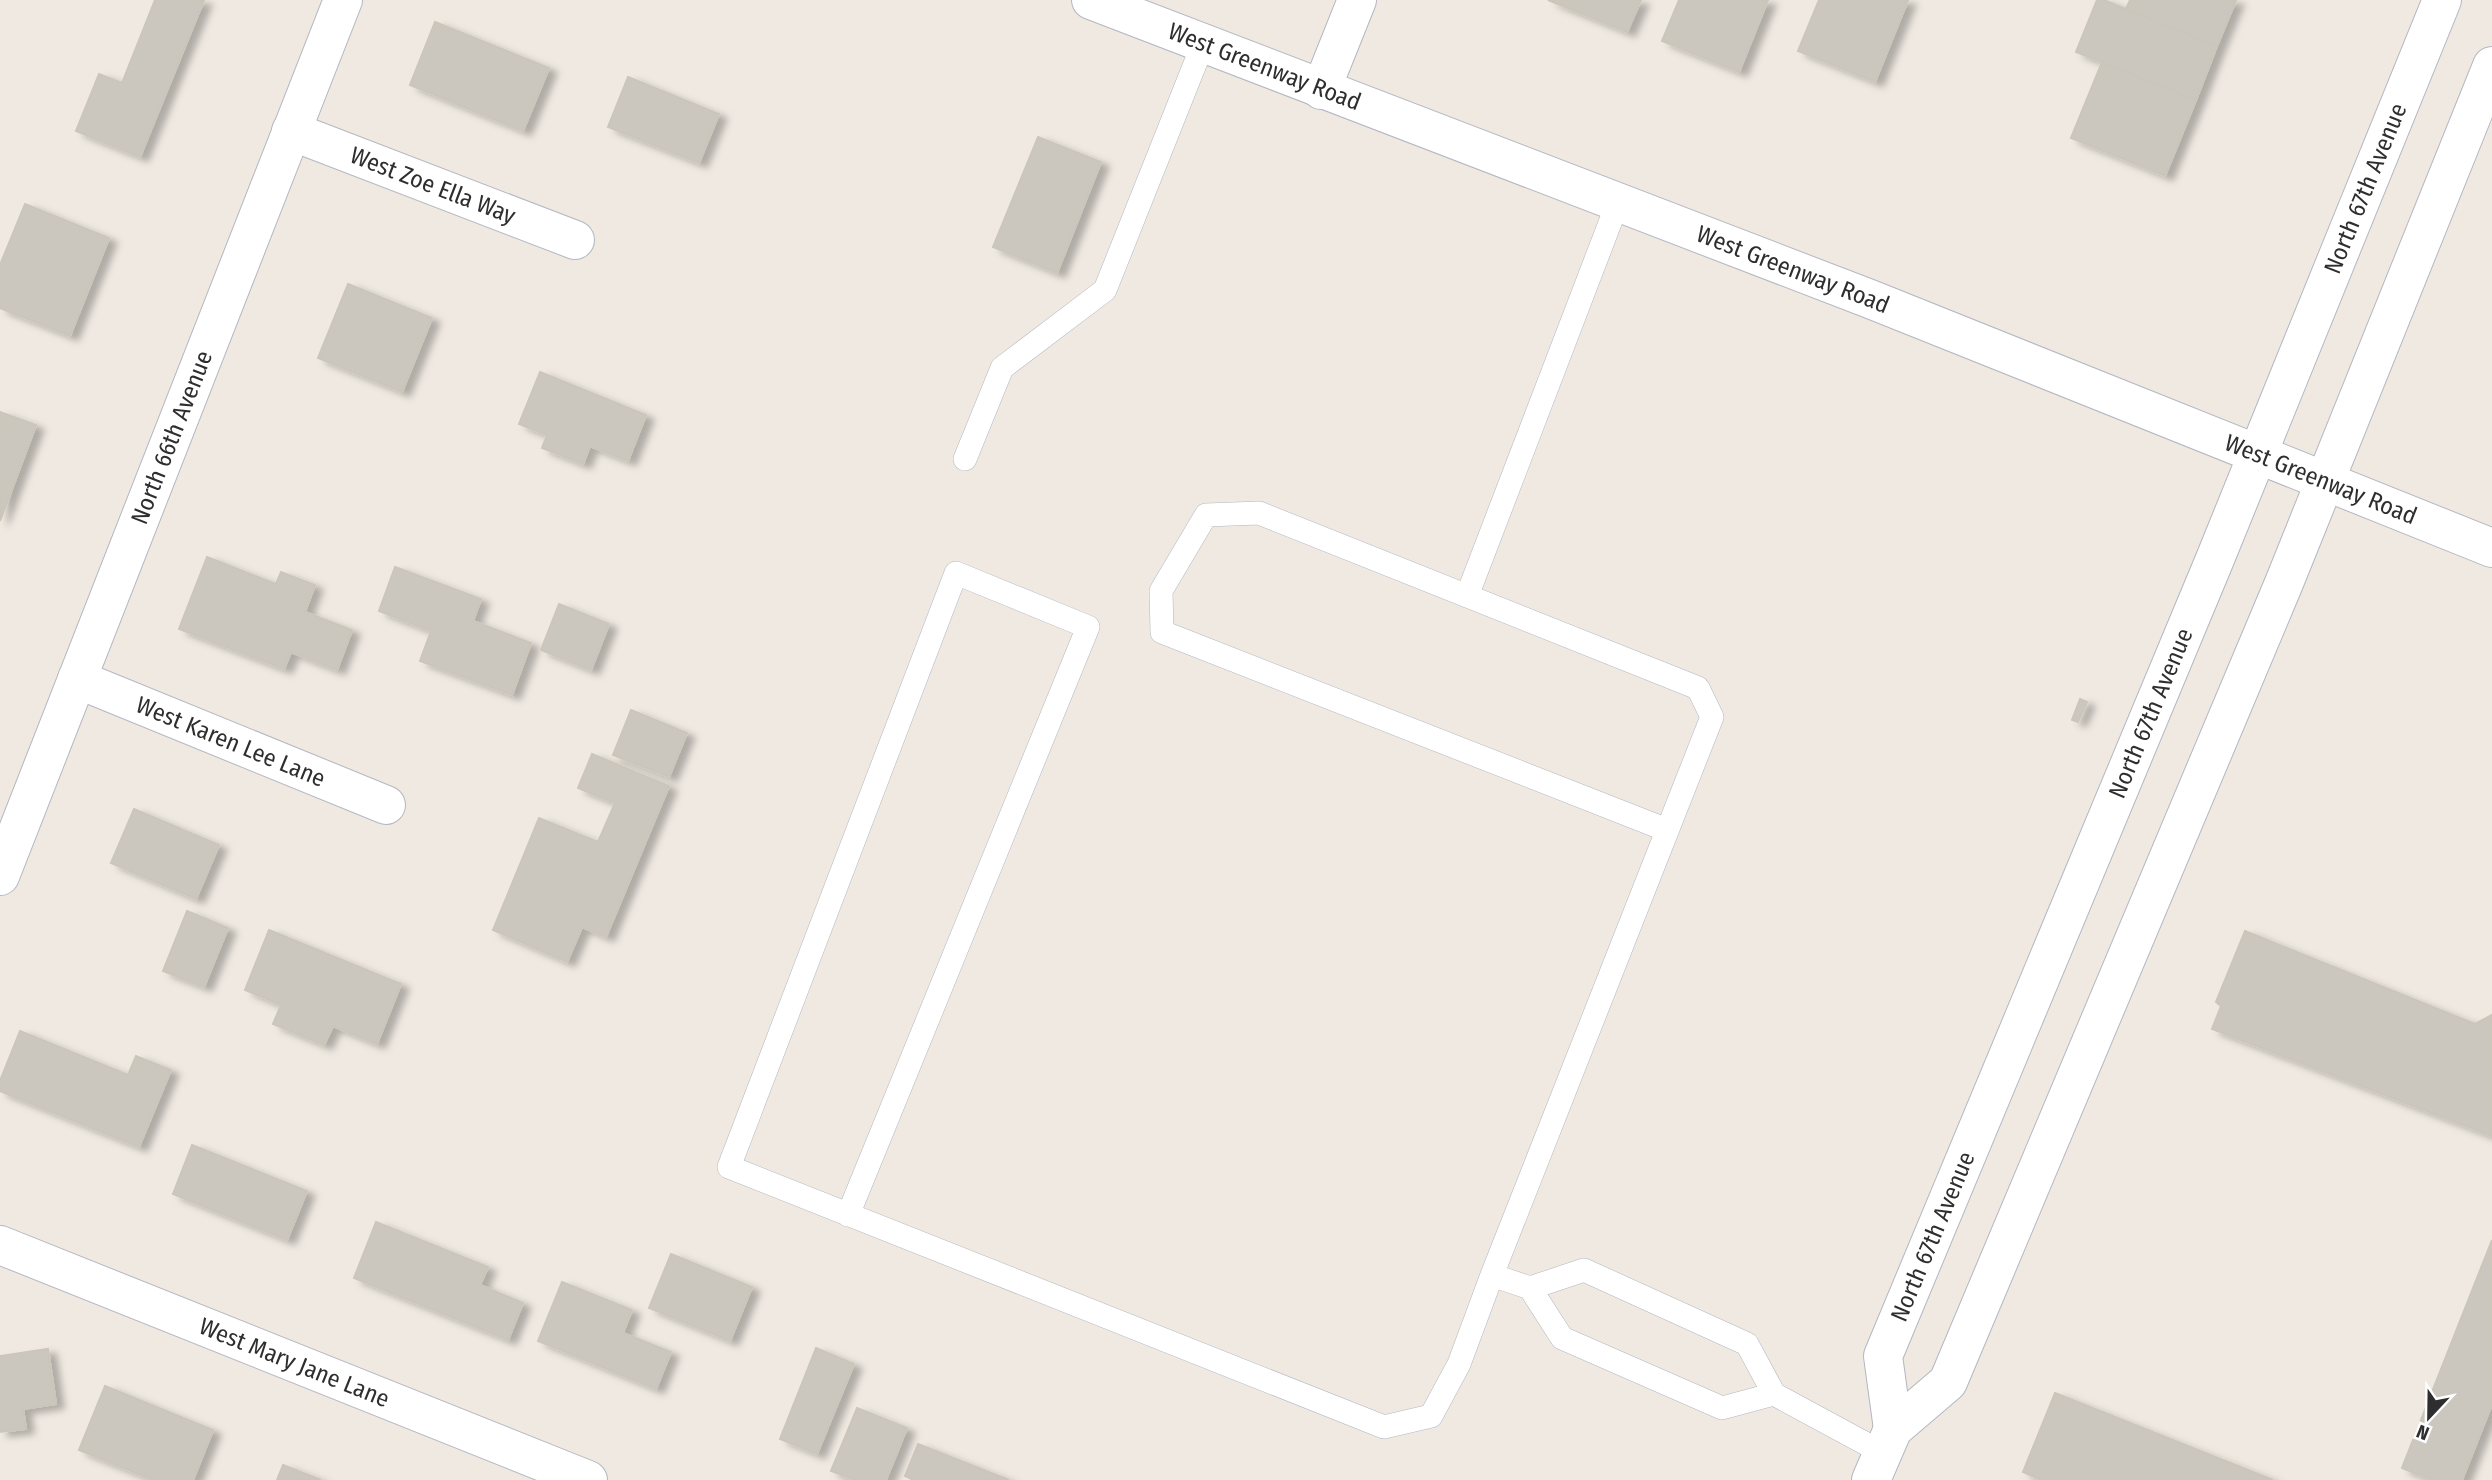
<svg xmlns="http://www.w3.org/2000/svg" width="2492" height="1480" viewBox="0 0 2492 1480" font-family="'Fira Sans Condensed',sans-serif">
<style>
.building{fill:#cbc7bf;stroke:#cbc5ba;stroke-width:2;filter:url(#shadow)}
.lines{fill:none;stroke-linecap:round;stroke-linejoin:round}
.lane-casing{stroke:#b4b7c1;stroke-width:24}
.street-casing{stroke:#b4b7c1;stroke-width:40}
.secondary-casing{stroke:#b4b7c1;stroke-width:40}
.lane{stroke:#fff;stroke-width:23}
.street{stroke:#fff;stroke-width:38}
.secondary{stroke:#fff;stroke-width:38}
.labels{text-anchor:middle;stroke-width:7;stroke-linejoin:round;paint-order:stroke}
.street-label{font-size:24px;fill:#2e2e2e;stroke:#fff}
</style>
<defs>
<filter id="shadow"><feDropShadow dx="8" dy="4.5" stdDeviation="3.5" flood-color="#0004"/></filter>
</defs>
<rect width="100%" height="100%" fill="#efe9e1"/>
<path class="building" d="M 155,0 L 204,0 L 140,157 L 76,131 L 99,74 L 122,83 Z
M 1548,0 L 1641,0 L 1627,32 Z
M 1679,0 L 1768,0 L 1739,72 L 1662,41 Z
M 1819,0 L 1908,0 L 1875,82 L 1798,51 Z
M 2097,0 L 2104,0 L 2217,46 L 2196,100 L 2076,52 Z
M 2130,0 L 2236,0 L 2217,46 L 2126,9 Z
M 435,22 L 549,68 L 523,131 L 410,85 Z
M 2102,62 L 2196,100 L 2165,176 L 2071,138 Z
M 628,77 L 719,114 L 699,163 L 608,127 Z
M 1038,137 L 1101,162 L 1057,273 L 993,247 Z
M 25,204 L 109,238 L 70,336 L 0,308 L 0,265 Z
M 348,284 L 432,318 L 402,392 L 318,358 Z
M 540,372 L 646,415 L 628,461 L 590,446 L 583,464 L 542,448 L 547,435 L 519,424 Z
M 0,412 L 36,425 L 0,521 Z
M 207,557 L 276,584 L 281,572 L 315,585 L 305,612 L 352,630 L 337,670 L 291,652 L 284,669 L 179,629 Z
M 395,567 L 481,599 L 473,621 L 531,643 L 512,695 L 420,661 L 431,631 L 379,611 Z
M 559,604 L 609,624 L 591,670 L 541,650 Z
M 2080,699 L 2087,702 L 2078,722 L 2072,720 Z
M 631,710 L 687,733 L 669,777 L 613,755 Z
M 592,754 L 669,786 L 606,937 L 582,927 L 567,962 L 493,930 L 539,818 L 598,842 L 615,803 L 578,788 Z
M 134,809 L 219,845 L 196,899 L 111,863 Z
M 187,911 L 228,928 L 204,987 L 163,971 Z
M 269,930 L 401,984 L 377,1044 L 333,1026 L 324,1045 L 273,1024 L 281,1005 L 245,990 Z
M 2245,931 L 2475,1024 L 2492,1015 L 2492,1136 L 2212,1029 L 2221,1006 L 2216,1002 Z
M 20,1031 L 128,1075 L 136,1056 L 171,1070 L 139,1147 L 0,1091 L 0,1081 Z
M 192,1145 L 307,1191 L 287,1240 L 173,1194 Z
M 376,1222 L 488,1267 L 480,1285 L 523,1303 L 508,1340 L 354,1278 Z
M 2492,1240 L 2492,1404 L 2462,1480 L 2432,1480 L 2402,1468 Z
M 671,1254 L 752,1287 L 730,1341 L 649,1308 Z
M 562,1282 L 632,1310 L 623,1333 L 671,1352 L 656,1389 L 538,1341 Z
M 816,1348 L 854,1364 L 817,1454 L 780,1439 Z
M 48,1349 L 56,1404 L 23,1409 L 26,1429 L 0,1432 L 0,1356 Z
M 105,1386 L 213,1430 L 193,1480 L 153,1480 L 79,1450 Z
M 2055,1393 L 2273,1480 L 2042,1480 L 2023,1472 Z
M 857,1408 L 907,1428 L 886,1480 L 855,1480 L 831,1471 Z
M 918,1444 L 1009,1480 L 914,1480 L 905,1476 Z
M 283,1465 L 321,1480 L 277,1480 Z"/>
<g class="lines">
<g class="lane-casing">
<path id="lane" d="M 965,459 L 1002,368 L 1105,290 L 1203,44
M 1467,596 L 1618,202
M 1667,830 L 1162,632 L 1161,591 L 1206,515 L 1259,513 L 1698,688 L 1712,717 C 1639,903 1565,1089 1492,1275 L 1530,1288 L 1584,1270 L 1747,1344 L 1774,1394 L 1883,1453
M 848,1215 L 1088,627 L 956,573 L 729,1167 L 1384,1427 L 1431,1416 L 1459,1364 L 1492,1275
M 1530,1288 L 1562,1338 L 1722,1408 L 1774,1394"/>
</g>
<g class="street-casing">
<g id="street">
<path d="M 1321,90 L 1357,0"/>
<path id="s1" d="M 291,131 L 575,240"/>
<path id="s2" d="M 77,679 L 386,805"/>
<path id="s3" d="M 0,876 L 343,0"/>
<path id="s4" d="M 0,1245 L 588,1480"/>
</g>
</g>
<g class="secondary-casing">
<g id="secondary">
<path id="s5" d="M 1091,0 L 1870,299 L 2492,548"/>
<path id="s6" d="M 1893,1429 L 1883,1356 L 2215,559 L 2442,0"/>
<path d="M 1871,1480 L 1893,1429 L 1948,1382 L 2284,583 L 2492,66"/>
</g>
</g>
<use href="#lane" class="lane"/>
<use href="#street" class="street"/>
<use href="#secondary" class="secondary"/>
</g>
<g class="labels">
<g class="street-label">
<text dy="8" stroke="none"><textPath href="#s5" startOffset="186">West Greenway Road</textPath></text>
<text dy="8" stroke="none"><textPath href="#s1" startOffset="152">West Zoe Ella Way</textPath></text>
<text dy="8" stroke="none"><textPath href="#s6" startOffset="1337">North 67th Avenue</textPath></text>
<text dy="8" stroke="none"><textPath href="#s5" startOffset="752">West Greenway Road</textPath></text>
<text dy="8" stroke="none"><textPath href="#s3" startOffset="471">North 66th Avenue</textPath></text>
<text dy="8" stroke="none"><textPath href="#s5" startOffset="1320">West Greenway Road</textPath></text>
<text dy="8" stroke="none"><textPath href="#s6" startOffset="770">North 67th Avenue</textPath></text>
<text dy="8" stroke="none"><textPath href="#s2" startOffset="166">West Karen Lee Lane</textPath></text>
<text dy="8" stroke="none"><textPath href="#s6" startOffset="203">North 67th Avenue</textPath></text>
<text dy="8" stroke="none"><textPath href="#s4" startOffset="317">West Mary Jane Lane</textPath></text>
</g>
</g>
<g transform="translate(2429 1417) rotate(202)" stroke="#ffffff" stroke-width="5" paint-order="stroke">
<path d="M0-5L12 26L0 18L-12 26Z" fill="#2e2e2e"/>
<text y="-10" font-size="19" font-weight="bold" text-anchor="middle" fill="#2e2e2e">N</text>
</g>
</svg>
